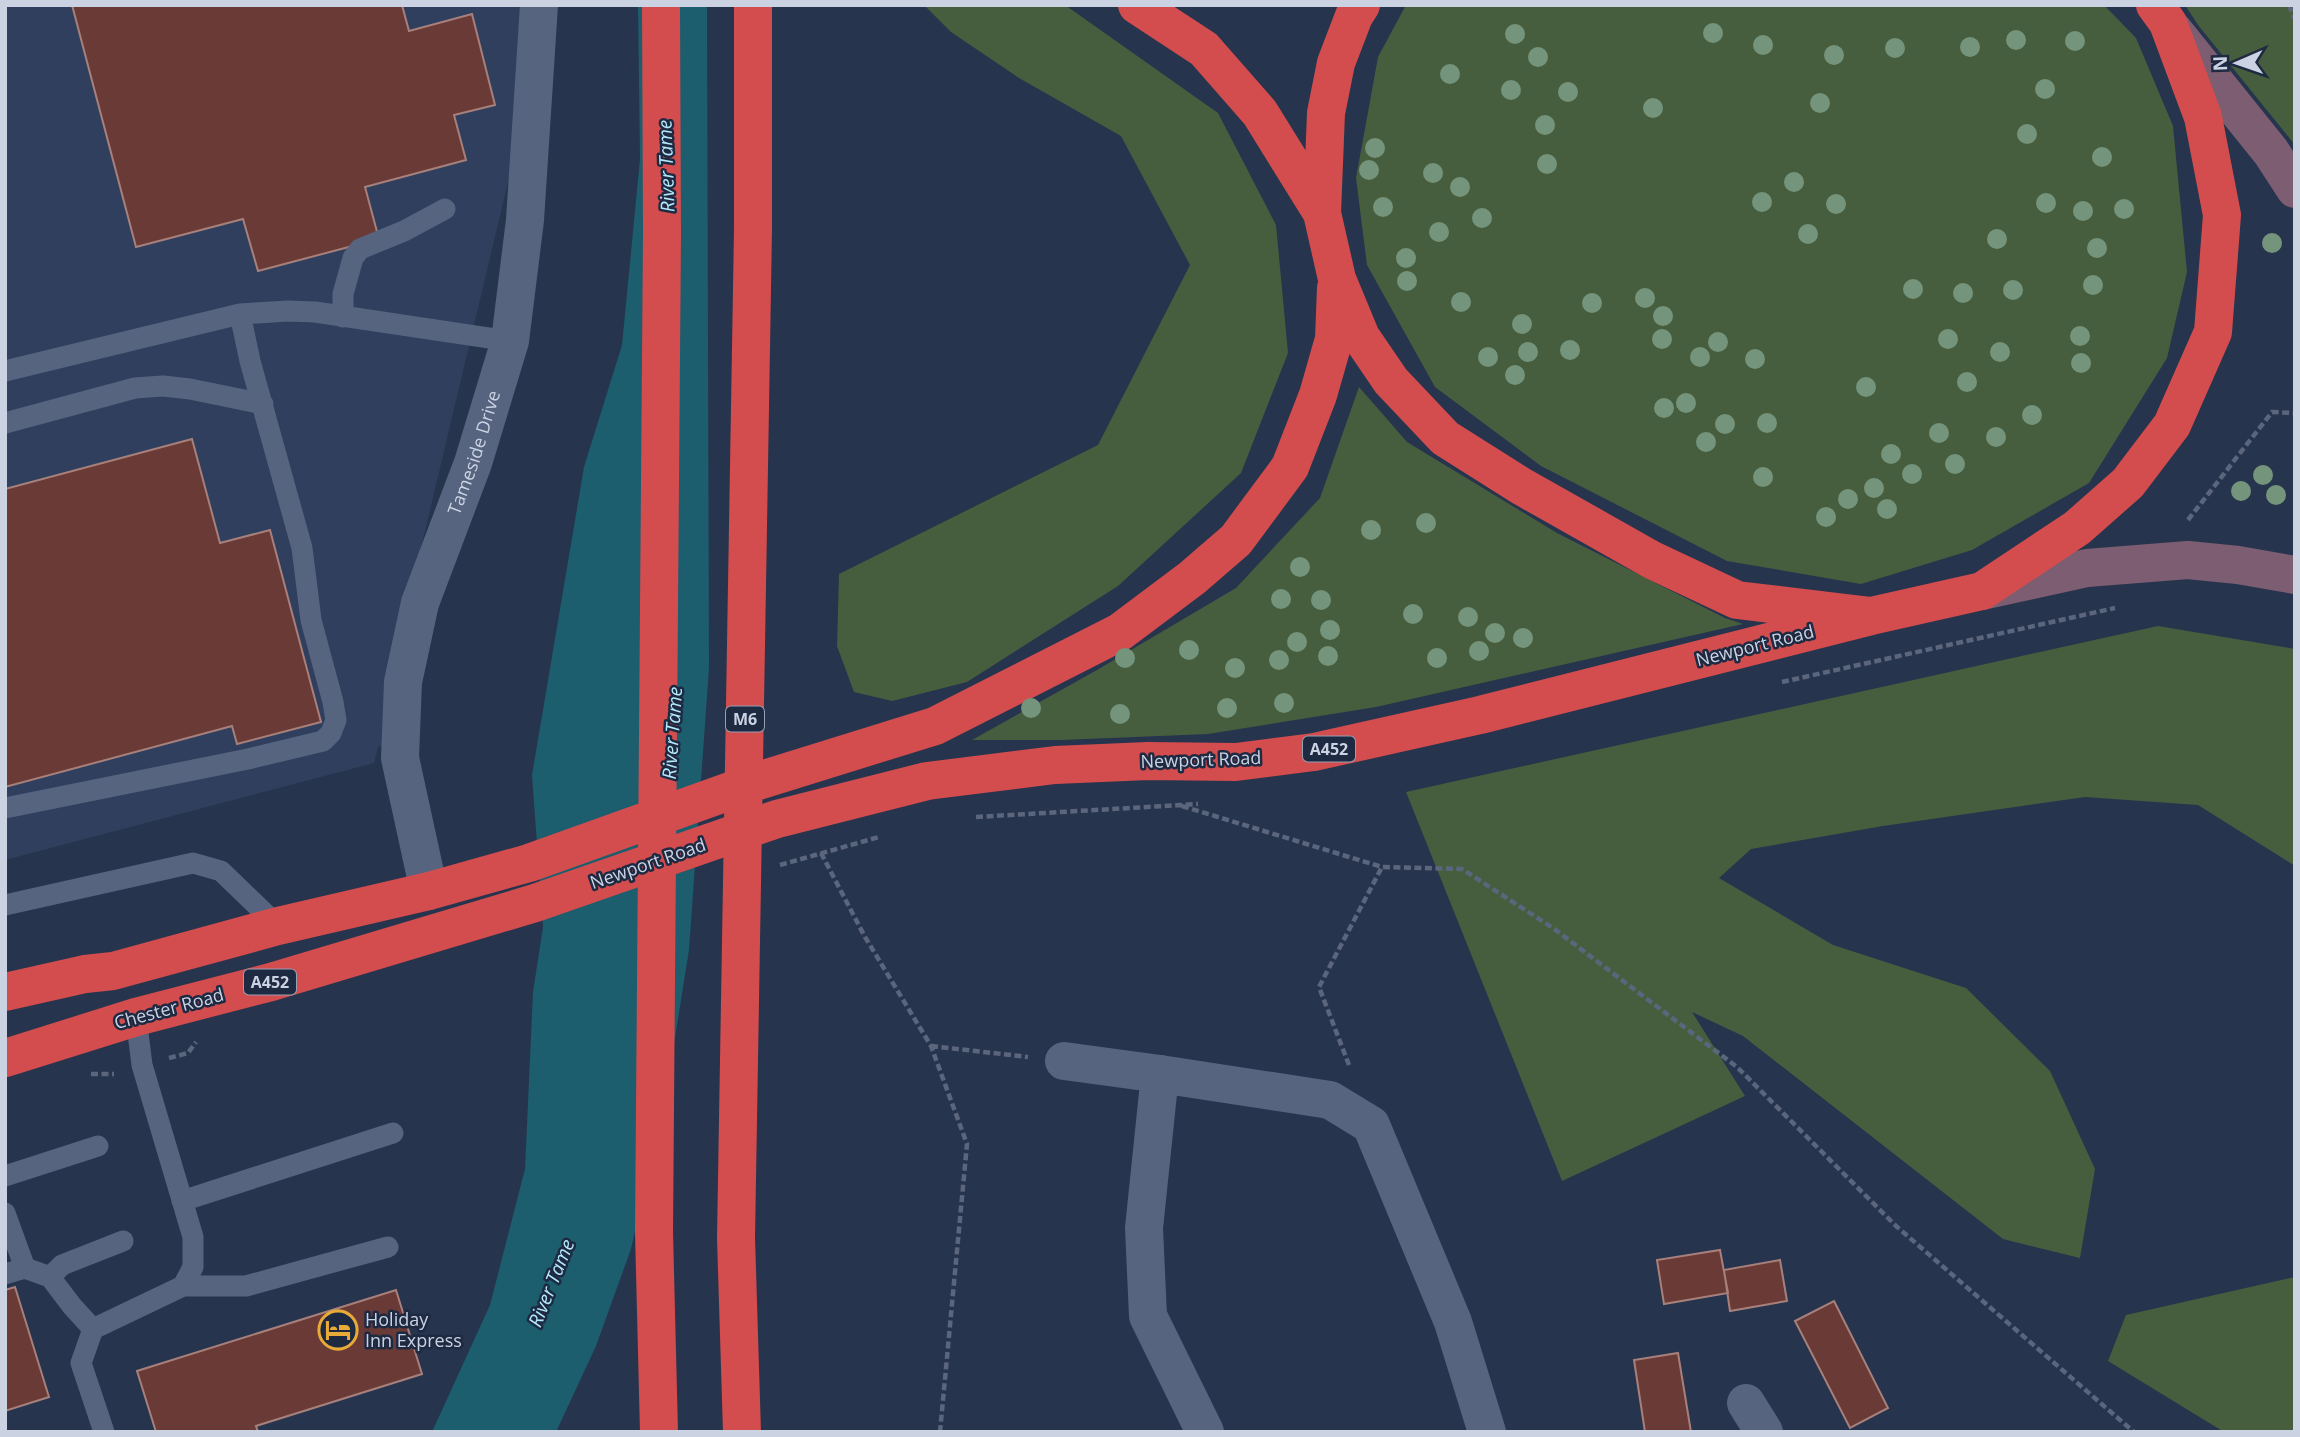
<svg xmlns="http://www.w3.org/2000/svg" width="2300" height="1437" viewBox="0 0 2300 1437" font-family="'Open Sans',sans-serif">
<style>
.built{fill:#303f5d}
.green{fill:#475e3e}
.water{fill:#1c5d6e}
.building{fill:#6a3a36;stroke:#a7807c;stroke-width:2}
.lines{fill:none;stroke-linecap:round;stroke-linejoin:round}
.path{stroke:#5b667d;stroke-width:4.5;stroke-dasharray:7 3.5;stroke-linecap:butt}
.lane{stroke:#576480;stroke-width:21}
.street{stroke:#576480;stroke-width:38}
.secondary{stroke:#7c5d71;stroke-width:38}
.highway{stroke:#d34d4e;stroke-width:38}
.tree{fill:#75947c}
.labels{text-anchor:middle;stroke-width:5;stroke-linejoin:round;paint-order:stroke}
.shield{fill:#1e2942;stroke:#97a0b3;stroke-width:2}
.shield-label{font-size:16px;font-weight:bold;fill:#cbd3e3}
.street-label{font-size:18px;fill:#cbd3e3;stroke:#1e2942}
.poi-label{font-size:18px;fill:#cbd3e3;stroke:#1e2942;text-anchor:start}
.water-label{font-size:19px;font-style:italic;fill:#b3e9fa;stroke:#1e2942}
</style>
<rect width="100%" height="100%" fill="#27344d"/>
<path class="built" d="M 5,5 L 525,5 L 518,140 L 416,569 L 383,745 L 378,747 L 374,763 L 5,860 Z"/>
<path class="green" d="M 924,5 L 1065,5 L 1218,113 L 1276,225 L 1288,353 L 1241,473 L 1118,586 L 967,682 L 892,701 L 854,692 L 837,646 L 839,574 L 1098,445 L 1190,265 L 1121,136 L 1019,78 L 951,32 Z
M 1406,5 L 2104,5 L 2136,38 L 2173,126 L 2187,272 L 2167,358 L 2089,483 L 1972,550 L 1861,584 L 1727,561 L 1541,466 L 1435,387 L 1367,265 L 1356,178 L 1378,57 Z
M 2185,5 L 2295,5 L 2295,145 L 2198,25 Z
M 1359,387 L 1407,442 L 1557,533 L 1725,618 L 1743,624 L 1376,707 L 1208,734 L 1061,740 L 972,740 L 1097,670 L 1236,588 L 1320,498 Z
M 2158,626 L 2295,649 L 2295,866 L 2198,805 L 2085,797 L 1883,826 L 1751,849 L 1719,878 L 1833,945 L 1966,988 L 2050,1071 L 2095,1169 L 2080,1258 L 2003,1239 L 1743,1036 L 1692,1012 L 1745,1096 L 1562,1181 L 1406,792 Z
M 2295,1277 L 2295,1432 L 2224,1432 L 2108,1361 L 2126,1315 Z"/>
<path class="water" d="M 638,5 L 707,5 L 709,668 L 689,950 L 666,1094 L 631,1249 L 596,1346 L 556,1432 L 432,1432 L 490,1305 L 525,1169 L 533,992 L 543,927 L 532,775 L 584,467 L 622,345 L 640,159 Z"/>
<path class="building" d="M 72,5 L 402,5 L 409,31 L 472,14 L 495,105 L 454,115 L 466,160 L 365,187 L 379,239 L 258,271 L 243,219 L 136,247 Z
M 192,439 L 220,543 L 270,530 L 321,722 L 237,744 L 232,726 L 5,787 L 5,489 Z
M 1720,1250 L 1728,1293 L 1664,1304 L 1657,1260 Z
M 1780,1260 L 1787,1301 L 1730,1311 L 1724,1270 Z
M 15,1287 L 49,1397 L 5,1411 L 5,1290 Z
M 396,1290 L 422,1374 L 256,1426 L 258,1432 L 156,1432 L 137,1371 Z
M 1834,1301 L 1888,1408 L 1850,1428 L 1795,1321 Z
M 1678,1353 L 1691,1432 L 1645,1432 L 1634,1360 Z"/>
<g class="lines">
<path class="path" d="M 2289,5 L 2295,20
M 2188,520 L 2272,412 L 2295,413
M 1782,682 L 2115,608
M 1182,806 L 1382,867 L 1462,869 L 1553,928 L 1737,1067 L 1896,1226 L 2134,1432
M 976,817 L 1198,804
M 821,853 L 865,937 L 931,1046 L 967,1144 L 940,1432
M 780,865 L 879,837
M 931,1046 L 1028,1057
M 169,1058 L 188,1053 L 196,1042
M 1349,1065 L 1319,987 L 1382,867
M 91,1074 L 114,1074"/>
<path class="lane" d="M 343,317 L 343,294 L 353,258 L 360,249 L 404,231 L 445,209
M 5,371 L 240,314 L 288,311 L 315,312 L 510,341
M 5,423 L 135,388 L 163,386 L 190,389 L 263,404
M 5,808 L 248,759 L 323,741 L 331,733 L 336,720 L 333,702 L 311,620 L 302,548 L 250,361 L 240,314
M 5,905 L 193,863 L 221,871 L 278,926
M 5,1176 L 98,1146
M 182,1201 L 393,1133
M 5,1213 L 25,1268
M 5,1274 L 25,1268 L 50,1277 L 72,1306 L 93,1329
M 50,1277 L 62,1265 L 123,1241
M 183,1286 L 246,1286 L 388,1247
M 104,1432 L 81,1363 L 93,1329 L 183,1286 L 193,1267 L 193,1237 L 142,1065 L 136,1017"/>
<g class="street">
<path id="s1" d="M 429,891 L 400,758 L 403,682 L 420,603 L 473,463 L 510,341 L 525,220 L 539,5"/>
<path d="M 1064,1061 L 1160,1074 L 1144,1228 L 1148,1316 L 1205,1432"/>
<path d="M 1160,1074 L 1330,1100 L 1371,1125 L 1453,1322 L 1487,1432"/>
<path d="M 1746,1403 L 1764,1432"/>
</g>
<path class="secondary" d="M 2173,30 L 2271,152 L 2295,189
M 1982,591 L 2087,568 L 2188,560 L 2238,565 L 2295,575"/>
<path class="highway" d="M 1137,5 L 1204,49 L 1260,113 L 1322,213
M 1361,5 L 1354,16 L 1336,63 L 1326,113 L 1322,213 L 1337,279 L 1361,337 L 1391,381 L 1445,438 L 1521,486 L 1652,560 L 1737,600 L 1871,616 L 1982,591 L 2077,528 L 2128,483 L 2172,425 L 2213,332 L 2222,215 L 2203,117 L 2168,23 L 2155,5
M 5,992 L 85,974 L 113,971 L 278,926 L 429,891 L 529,863 L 761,780 L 935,726 L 1120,632 L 1192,578 L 1236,540 L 1290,467 L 1318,395 L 1334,339 L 1336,288
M 5,1058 L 136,1017 L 271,982 L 535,903 L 777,819 L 927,781 L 1055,765 L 1148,761 L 1236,762 L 1314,752 L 1480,715 L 1871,616
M 659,1432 L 654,1232 L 662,233 L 661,5
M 742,1432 L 736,1238 L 753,229 L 753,5"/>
</g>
<g class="tree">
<circle cx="1713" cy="33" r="10"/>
<circle cx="1515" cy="34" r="10"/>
<circle cx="2016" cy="40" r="10"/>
<circle cx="2075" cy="41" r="10"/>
<circle cx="1763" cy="45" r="10"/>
<circle cx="1970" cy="47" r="10"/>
<circle cx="1895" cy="48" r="10"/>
<circle cx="1834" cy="55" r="10"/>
<circle cx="1538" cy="57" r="10"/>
<circle cx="1450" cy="74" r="10"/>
<circle cx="2045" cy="89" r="10"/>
<circle cx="1511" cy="90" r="10"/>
<circle cx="1568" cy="92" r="10"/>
<circle cx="1820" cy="103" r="10"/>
<circle cx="1653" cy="108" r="10"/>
<circle cx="1545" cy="125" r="10"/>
<circle cx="2027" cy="134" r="10"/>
<circle cx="1375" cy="148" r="10"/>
<circle cx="2102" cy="157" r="10"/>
<circle cx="1547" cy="164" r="10"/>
<circle cx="1369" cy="170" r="10"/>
<circle cx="1433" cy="173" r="10"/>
<circle cx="1794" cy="182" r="10"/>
<circle cx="1460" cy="187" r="10"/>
<circle cx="1762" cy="202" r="10"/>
<circle cx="2046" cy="203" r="10"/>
<circle cx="1836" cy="204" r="10"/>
<circle cx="1383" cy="207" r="10"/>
<circle cx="2124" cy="209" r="10"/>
<circle cx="2083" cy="211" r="10"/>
<circle cx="1482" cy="218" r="10"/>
<circle cx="1439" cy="232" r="10"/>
<circle cx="1808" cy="234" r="10"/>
<circle cx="1997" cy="239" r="10"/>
<circle cx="2272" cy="243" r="10"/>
<circle cx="2097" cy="248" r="10"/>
<circle cx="1406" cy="258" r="10"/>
<circle cx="1407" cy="281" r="10"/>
<circle cx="2093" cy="285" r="10"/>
<circle cx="1913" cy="289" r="10"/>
<circle cx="2013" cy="290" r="10"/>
<circle cx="1963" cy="293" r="10"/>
<circle cx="1645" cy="298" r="10"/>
<circle cx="1461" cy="302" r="10"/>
<circle cx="1592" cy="303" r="10"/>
<circle cx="1663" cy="316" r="10"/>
<circle cx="1522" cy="324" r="10"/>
<circle cx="2080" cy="336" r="10"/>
<circle cx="1662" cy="339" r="10"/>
<circle cx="1948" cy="339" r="10"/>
<circle cx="1718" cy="342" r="10"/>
<circle cx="1570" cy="350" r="10"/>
<circle cx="1528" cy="352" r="10"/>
<circle cx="2000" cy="352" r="10"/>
<circle cx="1488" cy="357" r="10"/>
<circle cx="1700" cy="357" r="10"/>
<circle cx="1755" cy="359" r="10"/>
<circle cx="2081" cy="363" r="10"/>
<circle cx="1515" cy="375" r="10"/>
<circle cx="1967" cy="382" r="10"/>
<circle cx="1866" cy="387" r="10"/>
<circle cx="1686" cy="403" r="10"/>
<circle cx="1664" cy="408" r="10"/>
<circle cx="2032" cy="415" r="10"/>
<circle cx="1767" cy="423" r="10"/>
<circle cx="1725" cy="424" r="10"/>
<circle cx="1939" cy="433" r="10"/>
<circle cx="1996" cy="437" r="10"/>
<circle cx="1706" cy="442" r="10"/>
<circle cx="1891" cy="454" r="10"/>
<circle cx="1955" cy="464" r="10"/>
<circle cx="1912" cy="474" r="10"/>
<circle cx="2263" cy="475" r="10"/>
<circle cx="1763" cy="477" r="10"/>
<circle cx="1874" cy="488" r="10"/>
<circle cx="2241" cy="491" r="10"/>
<circle cx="2276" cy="495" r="10"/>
<circle cx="1848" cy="499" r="10"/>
<circle cx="1887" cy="509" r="10"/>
<circle cx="1826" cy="517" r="10"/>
<circle cx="1426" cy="523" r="10"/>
<circle cx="1371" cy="530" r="10"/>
<circle cx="1300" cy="567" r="10"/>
<circle cx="1281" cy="599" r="10"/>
<circle cx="1321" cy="600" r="10"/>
<circle cx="1413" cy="614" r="10"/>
<circle cx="1468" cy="617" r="10"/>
<circle cx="1330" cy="630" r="10"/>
<circle cx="1495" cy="633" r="10"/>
<circle cx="1523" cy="638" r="10"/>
<circle cx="1297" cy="642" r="10"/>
<circle cx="1189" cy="650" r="10"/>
<circle cx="1479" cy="651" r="10"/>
<circle cx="1328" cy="656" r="10"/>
<circle cx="1125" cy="658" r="10"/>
<circle cx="1437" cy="658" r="10"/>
<circle cx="1279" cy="660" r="10"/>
<circle cx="1235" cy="668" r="10"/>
<circle cx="1284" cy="703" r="10"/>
<circle cx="1031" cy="708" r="10"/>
<circle cx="1227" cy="708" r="10"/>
<circle cx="1120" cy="714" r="10"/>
</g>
<defs>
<g id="hotel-ring" transform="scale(2.0125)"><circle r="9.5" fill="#1e2942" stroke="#e8ab37" stroke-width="1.5"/><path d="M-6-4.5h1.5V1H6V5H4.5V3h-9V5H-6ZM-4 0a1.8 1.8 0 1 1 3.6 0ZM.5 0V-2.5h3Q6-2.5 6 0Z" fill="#e8ab37"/></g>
</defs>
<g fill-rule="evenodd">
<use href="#hotel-ring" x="338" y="1330"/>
</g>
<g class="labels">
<g class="shield">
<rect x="726" y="706.5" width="38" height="25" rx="5"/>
<rect x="1303" y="736.5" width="52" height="25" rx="5"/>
<rect x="244" y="969.5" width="52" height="25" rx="5"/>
</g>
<g class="shield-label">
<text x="745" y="725">M6</text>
<text x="1329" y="755">A452</text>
<text x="270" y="988">A452</text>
</g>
<g class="street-label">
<text dy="6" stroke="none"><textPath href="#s1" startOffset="453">Tameside Drive</textPath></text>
<text transform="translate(1755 646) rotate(-14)" y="6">Newport Road</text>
<text transform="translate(1201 760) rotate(-2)" y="6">Newport Road</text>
<text transform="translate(648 864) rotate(-19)" y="6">Newport Road</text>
<text transform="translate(169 1009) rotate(-15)" y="6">Chester Road</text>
</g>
<g class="poi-label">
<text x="365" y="1326">Holiday<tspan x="365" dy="21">Inn Express</tspan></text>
</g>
<g class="water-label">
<text transform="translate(666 166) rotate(-92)" y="7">River Tame</text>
<text transform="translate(672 733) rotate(-86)" y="7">River Tame</text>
<text transform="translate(551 1283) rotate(-68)" y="7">River Tame</text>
</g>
</g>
<rect width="2300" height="1437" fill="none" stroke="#cbd3e3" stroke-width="14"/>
<g transform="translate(2237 63) rotate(268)" stroke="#1e2942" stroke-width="5" paint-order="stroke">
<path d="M0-5L12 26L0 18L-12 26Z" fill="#cbd3e3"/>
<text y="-10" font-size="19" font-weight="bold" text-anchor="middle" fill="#cbd3e3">N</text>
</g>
</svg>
